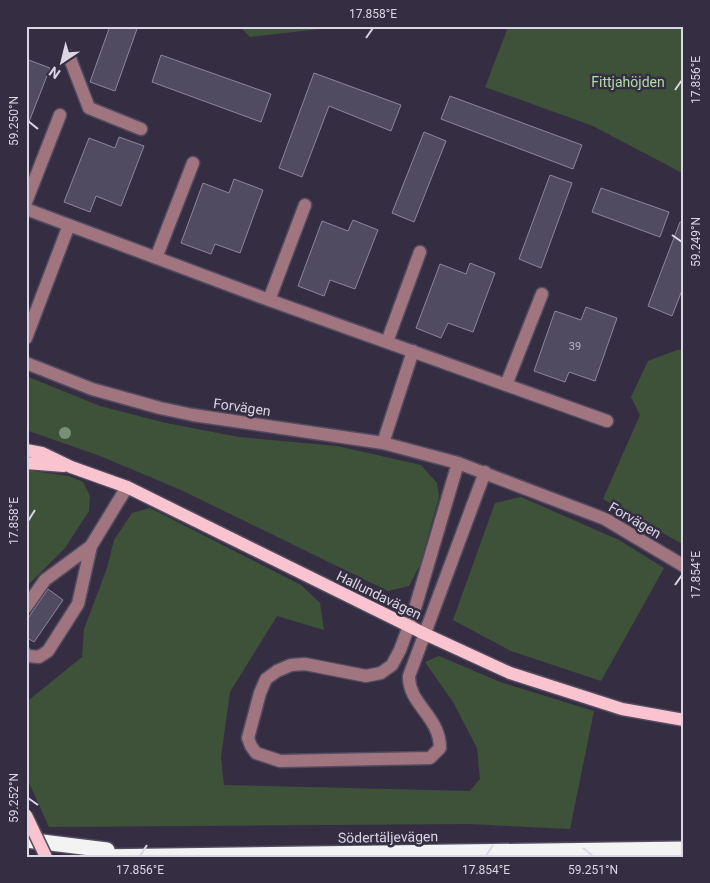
<svg xmlns="http://www.w3.org/2000/svg" width="710" height="883" viewBox="0 0 710 883" font-family="Roboto,sans-serif">
<style>
.green{fill:#3e5239}
.building{fill:#514b61;stroke:#8d859e}
.lines{fill:none;stroke-linecap:round;stroke-linejoin:round}
.minor-casing{stroke:#534c60;stroke-width:15}
.major-casing{stroke:#534c60;stroke-width:15}
.highway-casing{stroke:#534c60;stroke-width:18}
.minor{stroke:#a1757f;stroke-width:12}
.major{stroke:#f9c3cf;stroke-width:12}
.highway{stroke:#f3f3f3;stroke-width:15}
.major-bridge-casing{stroke:#534c60;stroke-width:15;stroke-linecap:butt}
.major-bridge{stroke:#f9c3cf;stroke-width:12}
.tree{fill:#788f78}
.ticks{fill:none;stroke:#dad6e4;stroke-width:2}
.labels{text-anchor:middle;stroke-width:5;stroke-linejoin:round;paint-order:stroke}
.number-label{font-size:11px;fill:#b8b3c3}
.park-label{font-size:14px;fill:#afdfa3;stroke:#352e43}
.street-label{font-size:14px;fill:#dad6e4;stroke:#352e43}
.neatline{fill:none;stroke:#dad6e4;stroke-width:2}
.ticks-label{font-size:12px;text-anchor:middle;fill:#dad6e4}
</style>
<rect width="100%" height="100%" fill="#352e43"/>
<path class="green" d="M 239,26 L 347,26 L 250,37 Z
M 500,26 L 684,26 L 684,174 L 593,126 L 485,87 L 507,30 Z
M 677,350 L 684,350 L 684,545 L 603,499 L 640,415 L 631,397 L 648,361 Z
M 26,376 L 100,406 L 166,423 L 239,437 L 337,446 L 421,465 L 437,483 L 439,497 L 420,565 L 409,586 L 388,591 L 181,490 L 100,456 L 26,430 Z
M 26,470 L 69,476 L 83,482 L 90,496 L 89,511 L 65,548 L 26,587 Z
M 521,497 L 619,540 L 664,568 L 601,681 L 511,651 L 453,620 L 495,503 Z
M 150,508 L 301,585 L 320,603 L 324,630 L 277,616 L 230,692 L 221,757 L 224,785 L 470,791 L 480,779 L 477,748 L 453,702 L 425,662 L 439,656 L 500,682 L 594,711 L 570,829 L 469,824 L 49,827 L 26,776 L 26,696 L 29,700 L 82,657 L 84,629 L 107,568 L 114,540 L 132,513 Z"/>
<path class="building" d="M 110,26 L 138,26 L 115,91 L 90,82 Z
M 161,55 L 271,94 L 261,122 L 152,82 Z
M 26,59 L 50,68 L 27,127 L 26,127 Z
M 314,73 L 401,105 L 391,131 L 329,106 L 302,177 L 279,168 Z
M 450,96 L 582,145 L 573,169 L 441,119 Z
M 424,132 L 446,141 L 414,222 L 392,213 Z
M 119,137 L 144,146 L 121,206 L 96,196 L 90,212 L 64,202 L 89,138 L 115,148 Z
M 550,175 L 572,183 L 541,268 L 519,259 Z
M 234,179 L 263,190 L 240,253 L 215,244 L 211,254 L 181,243 L 203,183 L 229,193 Z
M 601,188 L 669,212 L 660,237 L 592,212 Z
M 353,220 L 378,230 L 355,289 L 330,280 L 324,296 L 298,286 L 322,221 L 348,231 Z
M 680,222 L 684,223 L 684,285 L 672,316 L 648,306 Z
M 470,263 L 495,273 L 473,332 L 448,323 L 441,338 L 416,328 L 440,264 L 466,274 Z
M 586,307 L 617,318 L 595,381 L 569,372 L 565,382 L 534,371 L 555,311 L 581,320 Z
M 48,589 L 63,600 L 34,642 L 26,637 L 26,621 Z"/>
<g class="lines">
<g class="minor-casing">
<path id="minor" d="M 69,56 L 89,108 L 141,129
M 26,202 L 60,115
M 26,209 L 269,300 L 607,421
M 156,258 L 193,163
M 269,300 L 305,205
M 26,338 L 69,225
M 387,342 L 420,252
M 26,363 L 92,389 L 160,408 L 193,415 L 383,443 L 458,463 L 605,519 L 684,566
M 506,385 L 542,294
M 383,443 L 413,351
M 458,463 L 413,615 L 400,650 L 392,665 L 381,673 L 366,676 L 305,664 L 291,665 L 277,671 L 266,679 L 260,693 L 248,738 L 251,746 L 256,753 L 280,761 L 430,758 L 440,748 C 440,716 408,704 409,676 L 485,472
M 26,607 L 45,580 L 91,546
M 26,654 L 29,656 L 39,657 L 48,651 L 78,604 L 91,546 L 127,487"/>
</g>
<g class="major-casing">
<path id="major" d="M 26,450 L 42,453 L 71,467 L 127,487 L 425,634 L 510,673 L 622,709 L 684,720
M 26,463 L 64,466"/>
</g>
<g class="highway-casing">
<path id="highway" d="M 26,840 L 107,850
M 93,857 L 684,849"/>
</g>
<use href="#minor" class="minor"/>
<use href="#major" class="major"/>
<use href="#highway" class="highway"/>
<g class="major-bridge-casing">
<path id="major-bridge" d="M 26,815 L 46,857"/>
</g>
<use href="#major-bridge" class="major-bridge"/>
</g>
<circle class="tree" cx="65" cy="433" r="6"/>
<path class="ticks" d="M 366,38 L 373,28M 675,90 L 682,80M 28,121 L 38,129M 672,235 L 682,242M 28,521 L 35,510M 675,585 L 682,575M 28,798 L 38,805M 583,848 L 593,856M 140,856 L 147,845M 486,856 L 493,845"/>
<g class="labels">
<g class="number-label">
<text x="575" y="350">39</text>
</g>
<g class="park-label">
<text x="628" y="87">Fittjahöjden</text>
</g>
<g class="street-label">
<text transform="translate(242 407) rotate(8)" y="5">Forvägen</text>
<text transform="translate(635 520) rotate(30)" y="5">Forvägen</text>
<text transform="translate(379 595) rotate(26)" y="5">Hallundavägen</text>
<text transform="translate(388 837) rotate(-1)" y="5">Södertäljevägen</text>
</g>
</g>
<rect width="710" height="883" fill="none" stroke="#352e43" stroke-width="55"/>
<g transform="translate(62 62) rotate(215)" stroke="#352e43" stroke-width="4" paint-order="stroke">
<path d="M0-4L9 19L0 12L-9 19Z" fill="#dad6e4"/>
<text y="-8" font-size="14" font-weight="bold" text-anchor="middle" fill="#dad6e4">N</text>
</g>
<rect x="28" y="28" width="654" height="828" class="neatline"/>
<g class="ticks-label">
<text x="373" y="18">17.858°E</text>
<text transform="translate(696 80) rotate(-90)" y="4">17.856°E</text>
<text transform="translate(14 121) rotate(-90)" y="4">59.250°N</text>
<text transform="translate(696 242) rotate(-90)" y="4">59.249°N</text>
<text transform="translate(14 521) rotate(-90)" y="4">17.858°E</text>
<text transform="translate(696 575) rotate(-90)" y="4">17.854°E</text>
<text transform="translate(14 798) rotate(-90)" y="4">59.252°N</text>
<text x="140" y="874">17.856°E</text>
<text x="486" y="874">17.854°E</text>
<text x="593" y="874">59.251°N</text>
</g>
</svg>
